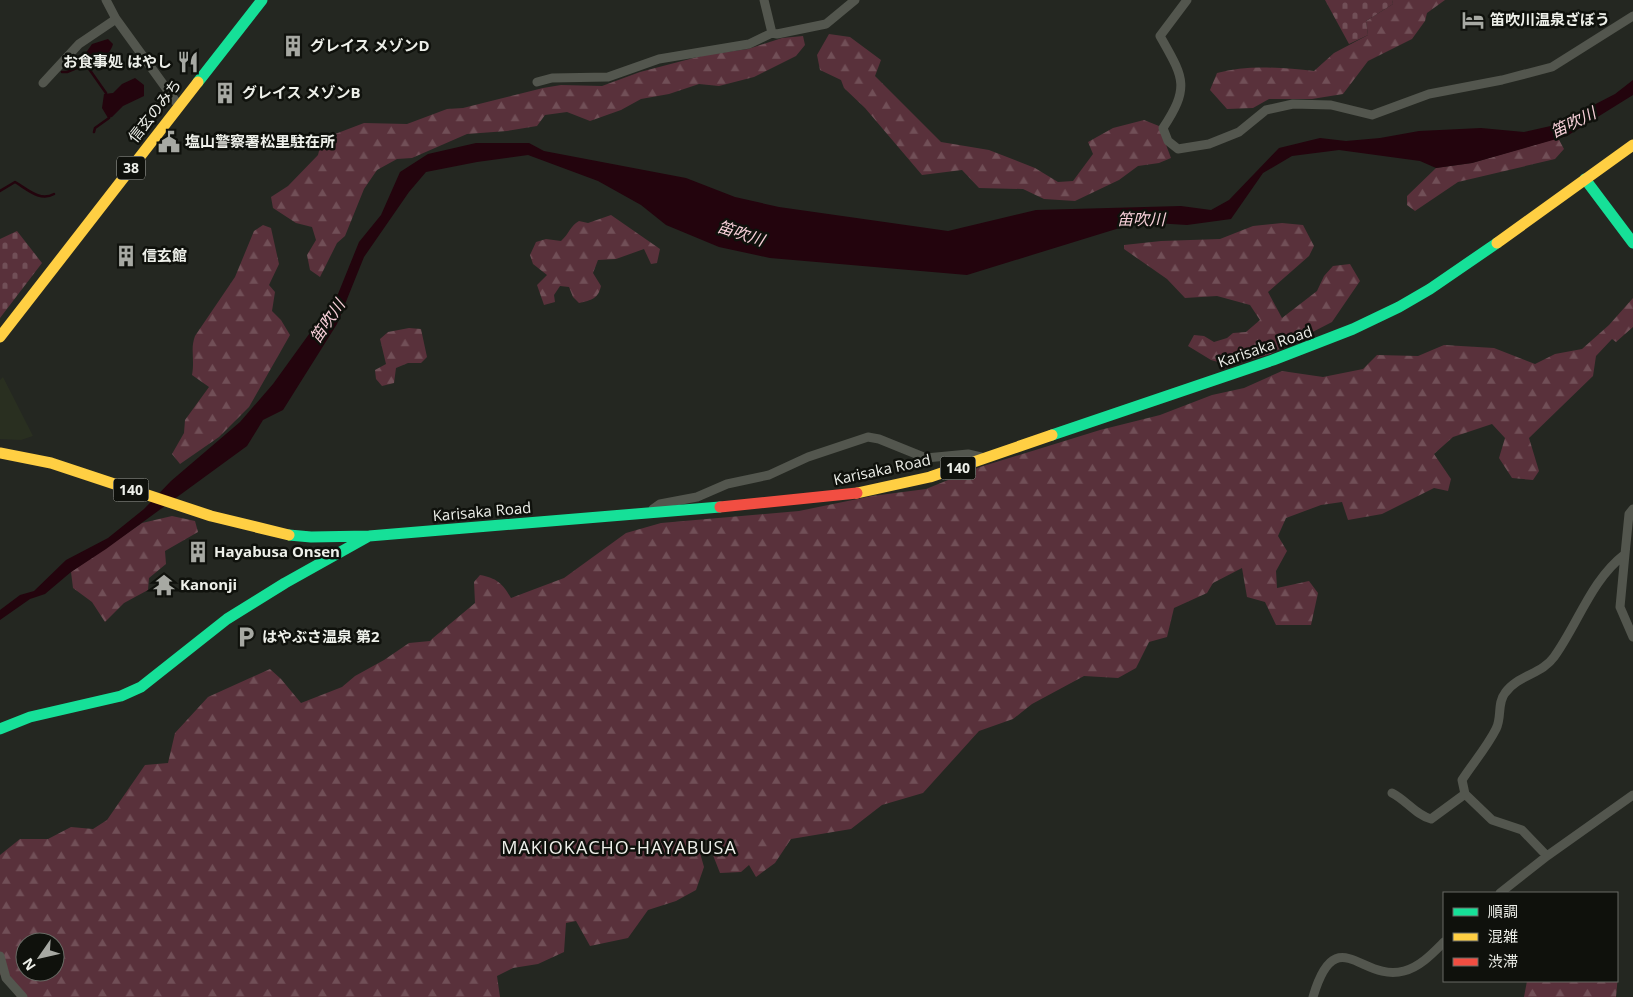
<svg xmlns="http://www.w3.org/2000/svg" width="1633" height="997" viewBox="0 0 1633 997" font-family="'Open Sans','Noto Sans JP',sans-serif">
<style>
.built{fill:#292f20}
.forest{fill:url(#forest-firs);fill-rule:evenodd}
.cemetery{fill:url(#cemetery-stones)}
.water{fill:#23040d}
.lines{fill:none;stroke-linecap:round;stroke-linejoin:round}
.stream{stroke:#23040d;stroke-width:2.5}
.street{stroke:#53564e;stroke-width:9}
.fast{stroke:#16e098;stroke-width:11}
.slow{stroke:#ffcf43;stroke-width:11}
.jam{stroke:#f24e42;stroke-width:11}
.labels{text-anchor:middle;stroke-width:5;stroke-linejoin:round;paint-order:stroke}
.shield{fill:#0f110c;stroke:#aaaca7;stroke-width:1}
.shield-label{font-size:14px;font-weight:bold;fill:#edefe9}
.poi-label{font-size:15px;font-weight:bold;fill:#edefe9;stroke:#0f110c;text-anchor:start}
.street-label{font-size:15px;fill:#edefe9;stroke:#0f110c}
.water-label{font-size:16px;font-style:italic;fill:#f8d0d9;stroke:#0f110c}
.quarter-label{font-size:18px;letter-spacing:1px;fill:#edefe9;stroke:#0f110c}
</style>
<defs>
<pattern id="forest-firs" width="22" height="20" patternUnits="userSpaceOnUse" patternTransform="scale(1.25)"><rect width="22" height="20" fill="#59313b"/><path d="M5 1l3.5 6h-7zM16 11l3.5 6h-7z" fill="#714f57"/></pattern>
<pattern id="cemetery-stones" width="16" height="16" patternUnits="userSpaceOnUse" patternTransform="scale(1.25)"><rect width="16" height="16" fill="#59313b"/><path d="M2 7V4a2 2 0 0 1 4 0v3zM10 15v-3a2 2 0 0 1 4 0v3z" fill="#714f57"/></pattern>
</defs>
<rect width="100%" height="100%" fill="#242721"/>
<path class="built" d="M 3,377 L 33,436 L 21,440 L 0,439 L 0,380 Z"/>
<path class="forest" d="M 1392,0 L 1445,0 L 1427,13 L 1425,21 L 1412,39 L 1368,61 L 1343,94 L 1312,99 L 1269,99 L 1253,108 L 1227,109 L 1210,90 L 1217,73 C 1249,64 1282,68 1314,71 L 1334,53 L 1368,35 L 1366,21 L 1393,4 Z
M 829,34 L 850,37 L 881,60 L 875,76 L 941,142 L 989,150 L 1035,168 L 1058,182 L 1073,181 L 1093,154 L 1088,142 L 1113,128 L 1144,120 L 1159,126 L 1171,158 L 1159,163 L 1138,166 L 1119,180 L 1075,201 L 1044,199 L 1023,189 L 979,188 L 962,170 L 922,175 L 865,108 L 844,88 L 841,80 L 820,70 L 817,55 Z
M 803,36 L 805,45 L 796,56 L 754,77 L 719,86 L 699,84 L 669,94 L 641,99 L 621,110 L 590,121 L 567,112 L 545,115 L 537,126 L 507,131 L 467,134 L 412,158 L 397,159 L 377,170 L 364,189 L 345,236 L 337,243 L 320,277 L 310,270 L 307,255 L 316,240 L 312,227 L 296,223 L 273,208 L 271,197 L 288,186 L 318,155 L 322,139 L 364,123 L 407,124 L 447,109 L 463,108 L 543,88 L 561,85 L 602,86 L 640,72 L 705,55 L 748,49 L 782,38 Z
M 1558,138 L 1564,149 L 1555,159 L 1458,182 L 1415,211 L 1407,205 L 1407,196 L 1436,168 L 1472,163 Z
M 611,215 L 660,249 L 657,263 L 651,264 L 644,249 L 616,259 L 598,260 L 593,273 L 601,286 C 598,299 592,300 579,303 L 573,297 L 569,287 L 560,286 L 554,295 L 555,302 L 544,305 L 537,285 L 547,275 L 533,264 L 530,255 L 536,242 L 546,239 L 561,241 C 569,234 570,226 579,221 L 588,223 Z
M 1282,223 L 1303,225 L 1314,246 L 1309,256 L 1268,292 L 1282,318 L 1317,291 L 1324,276 L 1333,266 L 1350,264 L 1360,281 L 1332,322 L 1268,355 L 1228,365 L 1211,360 L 1188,346 L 1194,335 L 1204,336 L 1214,342 L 1227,338 L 1233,333 L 1246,332 L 1260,320 L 1250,305 L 1217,296 L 1185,298 L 1167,279 L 1124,249 L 1124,245 L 1161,241 L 1220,239 L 1253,226 Z
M 263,225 L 271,228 L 279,264 L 269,285 L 275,292 L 272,311 L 281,320 L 290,335 L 249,407 L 219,437 L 180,464 L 172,454 L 184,433 L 185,420 L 209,387 L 192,375 C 195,359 190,349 195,336 L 235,277 L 254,231 Z
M 1633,298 L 1633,327 L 1616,342 L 1612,339 L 1596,356 L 1593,376 L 1529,438 L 1539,471 L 1533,480 L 1512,478 L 1499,458 L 1505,438 L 1492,424 L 1453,437 L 1434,454 L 1451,479 L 1448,491 L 1434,488 L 1382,514 L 1348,520 L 1342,502 L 1321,505 L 1286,518 L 1278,536 L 1287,551 L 1276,571 L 1277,588 L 1309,581 L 1318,593 L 1311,625 L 1276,625 L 1265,602 L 1247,597 L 1242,568 L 1213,583 L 1207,593 L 1174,608 L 1167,637 L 1149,642 L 1136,668 L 1118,678 L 1084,676 L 1032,704 L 1013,719 L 979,731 L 923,793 L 882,805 L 851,829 L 791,839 L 775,863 L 756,877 L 749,865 L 741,872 L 720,873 L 707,840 L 696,839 L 704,867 L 696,890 L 676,901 L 648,910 L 628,938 L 590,946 L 576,921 L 566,923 L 564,952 L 538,964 L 513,968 L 497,976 L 500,997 L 17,997 L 0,974 L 0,855 L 20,839 L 48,839 L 71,827 L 93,829 L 107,820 L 145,765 L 168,763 L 175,733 L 208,697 L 270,669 L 281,679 L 301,703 L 342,687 L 355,676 L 384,660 L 409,643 L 430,641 L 433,638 L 475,603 L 474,582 L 480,575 C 497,578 503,584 511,598 L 564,578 L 626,533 L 661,523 L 799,511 L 872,496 L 926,489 L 980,467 L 1100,430 L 1160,415 L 1212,395 L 1244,388 L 1282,371 L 1323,377 L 1363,369 L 1377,355 L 1418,356 L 1444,345 L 1494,348 L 1535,364 L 1555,354 L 1582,349 L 1609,325 ZM 25,942 L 55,942 L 55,972 L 25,972 Z
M 409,328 L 421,329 L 427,357 L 421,363 L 408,363 L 396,368 L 394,383 L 382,386 L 376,379 L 375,370 L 386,364 L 380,339 L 388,332 Z
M 172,516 L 195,521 L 198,532 L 165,551 L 166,564 L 149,578 L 148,590 L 124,603 L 105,622 L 92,602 L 73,588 L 71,572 L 142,523 Z
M 1617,973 L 1618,975 L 1616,997 L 1524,997 L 1527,981 L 1617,981 Z"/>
<path class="cemetery" d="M 1325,0 L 1392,0 L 1393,4 L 1366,21 L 1368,35 L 1349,44 Z
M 17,231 L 42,263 L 0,318 L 0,239 Z"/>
<path class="water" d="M 108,39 L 113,44 C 110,56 96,64 85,66 L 81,60 L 92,44 Z
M 135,78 L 144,85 L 144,96 L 123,106 L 112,117 L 108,118 L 102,108 L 104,94 L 113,93 L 122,84 Z
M 1633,80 L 1633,95 L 1567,136 L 1472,163 L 1436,168 L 1420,161 L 1339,150 L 1292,156 L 1263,173 L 1231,219 L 1187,225 L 1139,222 L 967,275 L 770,258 L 719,247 L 666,225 L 641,205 L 598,181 L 528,155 L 477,162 L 426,172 L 409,192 L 364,257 L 337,324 L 283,410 L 263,420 L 247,446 L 106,549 L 71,572 L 45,594 L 30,599 L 0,620 L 0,610 L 20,595 L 34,591 L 66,560 L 108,538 L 144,509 L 171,481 L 240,422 L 273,384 L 338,294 L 359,242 L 381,215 L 400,172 L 428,154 L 476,143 L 529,143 L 544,151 L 686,178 L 735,197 L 779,207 L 948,231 L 1036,210 L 1181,206 L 1211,210 L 1229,200 L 1279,148 L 1320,138 L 1346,141 L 1380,138 L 1419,131 L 1481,128 L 1524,132 L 1555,125 L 1615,94 Z"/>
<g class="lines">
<path class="stream" d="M 87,66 L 106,93
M 62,72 L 67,72 L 84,65
M 94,132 L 95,128 L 109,118
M 0,191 L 15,182 C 27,189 40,202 54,194"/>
<path class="street" d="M 106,0 L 116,19 L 179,106
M 764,0 L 772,33 L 777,34 L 826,24 L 855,0
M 1187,0 L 1160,36 C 1183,77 1191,86 1163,128 L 1168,141 L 1178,149 L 1209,144 L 1239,132 L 1266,110 L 1293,104 L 1331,105 L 1372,115 L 1429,94 L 1502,80 L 1552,67 L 1633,16
M 537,82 L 552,78 L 608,77 L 659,59 L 749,44 L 772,33
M 43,83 L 79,44 L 116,19
M 653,509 L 660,504 L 697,497 L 727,484 L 769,475 L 808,457 L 868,437 L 879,439 L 926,458 L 968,454 L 981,457
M 1625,554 L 1620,607 L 1633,637
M 1392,793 C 1406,800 1416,815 1431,819 L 1465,794
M 1547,856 L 1522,830 L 1492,820 L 1465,794 L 1462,780 C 1473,763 1487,747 1496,729 C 1502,718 1497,703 1505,693 C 1518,675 1542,674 1554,657 C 1578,624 1591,580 1625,554 L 1629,514 L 1633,509
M 1500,893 L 1547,856 L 1633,795
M 0,956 L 6,978 L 23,997
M 1313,997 C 1336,919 1362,983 1404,971 C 1420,967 1433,953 1444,942"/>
<path class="fast" d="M 198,82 L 262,0
M 1585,179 L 1633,243
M 1052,435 L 1273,360 L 1353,329 L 1399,307 L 1430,289 L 1497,243
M 289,535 L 311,537 L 369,536 L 720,507
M 0,729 L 30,717 L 121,696 L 141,687 L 227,619 L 285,583 L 369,536"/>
<path class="slow" d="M 1497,243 L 1633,145
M 0,337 L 198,82
M 0,453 L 51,463 L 211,516 L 289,535
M 857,493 L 930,477 L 1052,435"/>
<path class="jam" d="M 720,507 L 857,493"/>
</g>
<defs>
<g id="hotel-bare" transform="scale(1.725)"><path d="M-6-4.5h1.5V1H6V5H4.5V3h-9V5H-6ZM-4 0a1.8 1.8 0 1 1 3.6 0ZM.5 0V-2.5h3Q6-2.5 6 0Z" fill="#a7a9a3" stroke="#0f110c" stroke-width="2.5" paint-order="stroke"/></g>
<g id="building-bare" transform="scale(1.725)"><path d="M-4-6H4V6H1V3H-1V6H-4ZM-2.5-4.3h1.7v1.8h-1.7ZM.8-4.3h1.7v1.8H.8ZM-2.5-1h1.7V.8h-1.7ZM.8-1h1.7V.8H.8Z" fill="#a7a9a3" stroke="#0f110c" stroke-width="2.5" paint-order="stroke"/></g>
<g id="restaurant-bare" transform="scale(1.725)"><path d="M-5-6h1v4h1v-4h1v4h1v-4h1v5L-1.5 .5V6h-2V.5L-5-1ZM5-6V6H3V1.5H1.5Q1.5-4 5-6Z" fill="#a7a9a3" stroke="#0f110c" stroke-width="2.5" paint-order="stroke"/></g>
<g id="civic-bare" transform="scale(1.725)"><path d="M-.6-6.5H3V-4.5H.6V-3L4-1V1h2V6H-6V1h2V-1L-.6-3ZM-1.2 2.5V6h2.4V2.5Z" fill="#a7a9a3" stroke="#0f110c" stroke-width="2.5" paint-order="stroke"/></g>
<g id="temple-bare" transform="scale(1.725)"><path d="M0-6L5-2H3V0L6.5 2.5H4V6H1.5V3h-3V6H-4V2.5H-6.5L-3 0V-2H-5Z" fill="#a7a9a3" stroke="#0f110c" stroke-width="2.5" paint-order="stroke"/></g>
<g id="parking-bare" transform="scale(1.725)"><path d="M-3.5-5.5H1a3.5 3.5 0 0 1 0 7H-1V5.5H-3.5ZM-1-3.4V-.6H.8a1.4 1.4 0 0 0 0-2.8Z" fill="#a7a9a3" stroke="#0f110c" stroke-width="2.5" paint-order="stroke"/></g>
</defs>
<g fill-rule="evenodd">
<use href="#hotel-bare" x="1473" y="20"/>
<use href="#building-bare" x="293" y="46"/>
<use href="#restaurant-bare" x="188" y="62"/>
<use href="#building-bare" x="225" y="93"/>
<use href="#civic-bare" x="169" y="142"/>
<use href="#building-bare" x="126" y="256"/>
<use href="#building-bare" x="198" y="552"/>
<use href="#temple-bare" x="164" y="585"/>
<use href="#parking-bare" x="246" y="637"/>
</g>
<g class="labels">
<g class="shield">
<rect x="117" y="156.5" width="28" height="23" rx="4"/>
<rect x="940.5" y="456.5" width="35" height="23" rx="4"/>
<rect x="113.5" y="478.5" width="35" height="23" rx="4"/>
</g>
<g class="shield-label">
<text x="131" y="173">38</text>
<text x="958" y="473">140</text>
<text x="131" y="495">140</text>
</g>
<g class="poi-label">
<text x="1490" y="25">笛吹川温泉ざぼう</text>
<text x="310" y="51">グレイス メゾンD</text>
<text x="172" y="67" text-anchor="end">お食事処 はやし</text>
<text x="242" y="98">グレイス メゾンB</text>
<text x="185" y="147">塩山警察署松里駐在所</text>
<text x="142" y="261">信玄館</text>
<text x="214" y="557">Hayabusa Onsen</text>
<text x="180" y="590">Kanonji</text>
<text x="262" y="642">はやぶさ温泉 第2</text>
</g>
<g class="street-label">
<text transform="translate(155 111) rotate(-52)" y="5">信玄のみち</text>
<text transform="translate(1265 347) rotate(-19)" y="5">Karisaka Road</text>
<text transform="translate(882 470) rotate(-12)" y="5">Karisaka Road</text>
<text transform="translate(482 512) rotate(-5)" y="5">Karisaka Road</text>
</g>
<g class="water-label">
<text transform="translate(1573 122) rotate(-26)" y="6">笛吹川</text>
<text x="1141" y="225">笛吹川</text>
<text transform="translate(741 233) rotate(18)" y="6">笛吹川</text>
<text transform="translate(327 321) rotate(-56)" y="6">笛吹川</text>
</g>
<g class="quarter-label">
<text x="619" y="854">MAKIOKACHO-HAYABUSA</text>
</g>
</g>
<rect x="1443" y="892" width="175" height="90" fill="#0f110c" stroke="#686a64"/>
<rect x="1453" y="908" width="25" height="8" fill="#16e098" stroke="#686a64"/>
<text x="1488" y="917" font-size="15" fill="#edefe9">順調</text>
<rect x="1453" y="933" width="25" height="8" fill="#ffcf43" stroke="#686a64"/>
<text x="1488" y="942" font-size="15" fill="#edefe9">混雑</text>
<rect x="1453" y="958" width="25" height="8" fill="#f24e42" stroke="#686a64"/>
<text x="1488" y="967" font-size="15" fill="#edefe9">渋滞</text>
<g transform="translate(40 957) rotate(236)"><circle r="24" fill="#0f110c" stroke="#686a64"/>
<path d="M0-4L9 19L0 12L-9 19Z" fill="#a7a9a3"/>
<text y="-8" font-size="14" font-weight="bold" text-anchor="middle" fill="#edefe9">N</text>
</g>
</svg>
